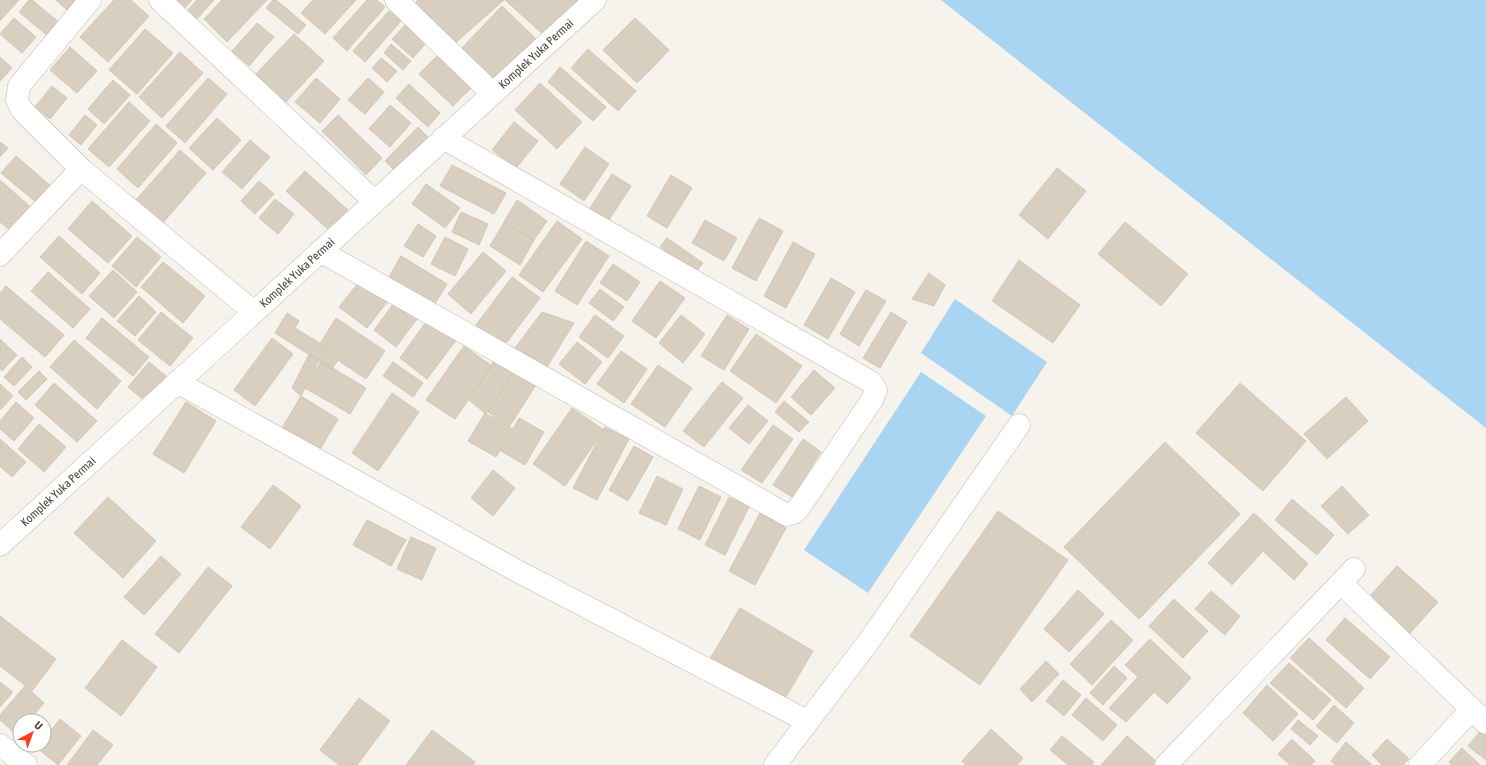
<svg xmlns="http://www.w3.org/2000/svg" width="1486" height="765" viewBox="0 0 1486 765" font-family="'Asap Condensed',sans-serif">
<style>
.water{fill:#a9d4f2}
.building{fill:#d8cfc1;stroke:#d3c7b4}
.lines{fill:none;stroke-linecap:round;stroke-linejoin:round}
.minor-casing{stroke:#c2bbae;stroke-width:23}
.minor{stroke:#fff;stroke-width:22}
.labels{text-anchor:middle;stroke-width:3;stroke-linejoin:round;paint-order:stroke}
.street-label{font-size:12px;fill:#4b4439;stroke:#fff}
</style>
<rect width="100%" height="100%" fill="#f6f3ec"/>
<path class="water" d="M 941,0 L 1486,0 L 1486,428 Z
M 955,299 L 1047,362 L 1012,416 L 921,353 Z
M 921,372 L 986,416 L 868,593 L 804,550 Z"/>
<path class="building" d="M 0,0 L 19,0 L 0,21 Z
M 29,0 L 32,0 L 60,23 L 49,37 L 19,12 Z
M 56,0 L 76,0 L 67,10 Z
M 114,0 L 131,0 L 149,16 L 108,62 L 80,37 Z
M 168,0 L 192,0 L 181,12 Z
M 197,0 L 214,0 L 195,21 L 185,13 Z
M 222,0 L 267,0 L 227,42 L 204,19 Z
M 273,0 L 276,0 L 306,25 L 298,34 L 266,8 Z
M 313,0 L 356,0 L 325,34 L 301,13 Z
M 367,0 L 377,0 L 385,7 L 347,51 L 333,38 Z
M 418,0 L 504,0 L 454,44 L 416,2 Z
M 505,0 L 583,0 L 547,38 Z
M 502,6 L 539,42 L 495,86 L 459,51 Z
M 389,11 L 401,21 L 365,62 L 353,51 Z
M 14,18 L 36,37 L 22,53 L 0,34 Z
M 635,18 L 669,50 L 654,66 L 621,32 Z
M 257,23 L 274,37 L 249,66 L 232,51 Z
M 405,25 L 426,43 L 413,58 L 392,39 Z
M 145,29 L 173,53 L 137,94 L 109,70 Z
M 621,32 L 654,66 L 637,83 L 603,50 Z
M 294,34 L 324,61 L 284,104 L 254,76 Z
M 391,44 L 411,61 L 403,70 L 384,53 Z
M 70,47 L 97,71 L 77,93 L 50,70 Z
M 588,49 L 636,91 L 618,111 L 571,68 Z
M 180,52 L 203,73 L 162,118 L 139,97 Z
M 440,53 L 474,85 L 453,106 L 419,74 Z
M 0,57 L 12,68 L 0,81 Z
M 381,58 L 397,71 L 387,82 L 372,68 Z
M 560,67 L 606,107 L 593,121 L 548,82 Z
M 208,78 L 227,94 L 185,143 L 166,126 Z
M 316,78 L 340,99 L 320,123 L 295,102 Z
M 368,78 L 384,92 L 365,114 L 348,100 Z
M 113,80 L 130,95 L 104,124 L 88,109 Z
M 540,83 L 582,122 L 557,149 L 515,110 Z
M 409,84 L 440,113 L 428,127 L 396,98 Z
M 52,86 L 67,98 L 50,119 L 35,107 Z
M 129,102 L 150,121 L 109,167 L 88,149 Z
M 390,105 L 411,123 L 390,147 L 369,129 Z
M 85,115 L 97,125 L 81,145 L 69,135 Z
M 338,115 L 382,158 L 366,175 L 322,131 Z
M 217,118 L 241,140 L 213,170 L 189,148 Z
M 514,122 L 538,141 L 516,168 L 492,150 Z
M 156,124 L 177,143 L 138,188 L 117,169 Z
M 418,127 L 431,140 L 399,175 L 385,161 Z
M 250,140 L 270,157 L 242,189 L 222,172 Z
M 0,142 L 8,148 L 0,157 Z
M 585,147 L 609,164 L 584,201 L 560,184 Z
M 180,150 L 206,173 L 161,225 L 135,201 Z
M 16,156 L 52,187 L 38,204 L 1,173 Z
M 452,165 L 506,193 L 494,214 L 440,186 Z
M 1057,168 L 1086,191 L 1048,239 L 1019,215 Z
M 305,171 L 349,211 L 330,231 L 286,191 Z
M 612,174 L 631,186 L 609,220 L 590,208 Z
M 671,175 L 692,188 L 667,228 L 647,216 Z
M 0,180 L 34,210 L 13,233 L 0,222 Z
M 259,181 L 274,194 L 255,214 L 241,201 Z
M 426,184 L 460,208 L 445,228 L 412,204 Z
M 275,199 L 294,214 L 278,234 L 259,218 Z
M 517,200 L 547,221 L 534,240 L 504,222 Z
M 92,201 L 132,236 L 108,263 L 68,229 Z
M 461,212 L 488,224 L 479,245 L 452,232 Z
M 759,218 L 783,231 L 756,281 L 732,268 Z
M 705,220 L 737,238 L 724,261 L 692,243 Z
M 557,221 L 582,239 L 543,292 L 519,275 Z
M 504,222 L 534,240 L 520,265 L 490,246 Z
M 1125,222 L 1188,274 L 1161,306 L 1098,254 Z
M 418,224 L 436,236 L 423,257 L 404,246 Z
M 59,236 L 100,273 L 82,294 L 40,257 Z
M 137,237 L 161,257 L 136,287 L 112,266 Z
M 445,237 L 468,249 L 455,276 L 431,264 Z
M 667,238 L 703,263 L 696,272 L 660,247 Z
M 586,241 L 609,256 L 577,305 L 555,291 Z
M 793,242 L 815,254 L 786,308 L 764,296 Z
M 483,252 L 506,271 L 471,314 L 448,294 Z
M 401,256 L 447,284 L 434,305 L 389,277 Z
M 1019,260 L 1080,305 L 1053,343 L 992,301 Z
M 163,262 L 205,296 L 183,323 L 141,287 Z
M 613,264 L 640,282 L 627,301 L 600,283 Z
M 113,270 L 137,292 L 114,318 L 89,296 Z
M 48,272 L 90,309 L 73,328 L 31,291 Z
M 929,273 L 945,285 L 934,306 L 912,299 Z
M 512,277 L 540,298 L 504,346 L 476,325 Z
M 831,278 L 855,292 L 828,339 L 804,325 Z
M 660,281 L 685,298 L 656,338 L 632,321 Z
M 359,282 L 387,302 L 367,328 L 339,307 Z
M 6,286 L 64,335 L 45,357 L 0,319 L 0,293 Z
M 600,289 L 624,307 L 613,321 L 589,303 Z
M 866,290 L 886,301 L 859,346 L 840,334 Z
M 139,296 L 156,312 L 135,336 L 117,321 Z
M 394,303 L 417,319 L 396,347 L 374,330 Z
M 161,312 L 193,338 L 170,366 L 138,340 Z
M 542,312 L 574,323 L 545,370 L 515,348 Z
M 891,312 L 907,322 L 880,368 L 863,358 Z
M 287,313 L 299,321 L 295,328 L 341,356 L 332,369 L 275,333 Z
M 595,315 L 624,336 L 608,358 L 579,337 Z
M 681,315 L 705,334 L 683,363 L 659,343 Z
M 727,315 L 749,329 L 724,370 L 701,356 Z
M 102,318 L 149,357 L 133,376 L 86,338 Z
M 336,318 L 385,351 L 366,379 L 318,347 Z
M 429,318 L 457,339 L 427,379 L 400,358 Z
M 756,334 L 802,366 L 776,403 L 730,371 Z
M 272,338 L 293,354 L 255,406 L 234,390 Z
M 0,339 L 17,355 L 2,371 L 0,369 Z
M 74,340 L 121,381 L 97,409 L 50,367 Z
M 577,342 L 602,362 L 585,384 L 559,364 Z
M 464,346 L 492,366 L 455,419 L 426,400 Z
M 621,351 L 647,369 L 624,403 L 597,384 Z
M 309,354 L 319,360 L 301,396 L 292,388 Z
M 22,357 L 32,367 L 14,386 L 4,377 Z
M 495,359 L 514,371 L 488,412 L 485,413 L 469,400 Z
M 321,361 L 366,388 L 350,414 L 305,388 Z
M 149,362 L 166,376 L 145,401 L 128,387 Z
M 393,362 L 423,383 L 413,397 L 383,376 Z
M 658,365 L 692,388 L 665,427 L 631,404 Z
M 814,370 L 835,388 L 811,415 L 791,397 Z
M 39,371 L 47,379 L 26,400 L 18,392 Z
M 514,371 L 536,385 L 509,427 L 488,412 Z
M 722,382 L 743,398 L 704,447 L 683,431 Z
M 54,383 L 97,421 L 77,442 L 35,405 Z
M 1240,383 L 1306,441 L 1263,491 L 1196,433 Z
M 0,384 L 13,396 L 0,410 Z
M 392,393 L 419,412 L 378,471 L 352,453 Z
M 301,396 L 338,419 L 319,451 L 282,428 Z
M 1346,397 L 1368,421 L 1327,459 L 1304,434 Z
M 784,401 L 809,422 L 799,432 L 775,412 Z
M 16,402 L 34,418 L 14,441 L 0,429 L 0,421 Z
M 186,402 L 216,421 L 184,473 L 153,454 Z
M 748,405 L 768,421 L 749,444 L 729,428 Z
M 572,408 L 604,430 L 565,486 L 533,464 Z
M 485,413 L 513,429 L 496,457 L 468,441 Z
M 519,418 L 544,432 L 525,465 L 501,451 Z
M 39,424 L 66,447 L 44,472 L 18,449 Z
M 773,425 L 793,439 L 762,483 L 741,470 Z
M 605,427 L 629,439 L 597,500 L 573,488 Z
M 0,439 L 26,462 L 12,477 L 0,466 Z
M 803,439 L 821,452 L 792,497 L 773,485 Z
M 1165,442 L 1240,514 L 1139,619 L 1064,547 Z
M 634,446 L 653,457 L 628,501 L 609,490 Z
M 493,470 L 515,488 L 493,516 L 471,498 Z
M 657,476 L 683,489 L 666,525 L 639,513 Z
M 273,485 L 301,506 L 270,549 L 241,527 Z
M 699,486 L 721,497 L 700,540 L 678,529 Z
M 1342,486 L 1369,515 L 1348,534 L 1321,506 Z
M 108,497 L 156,541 L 123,578 L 74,533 Z
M 729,497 L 749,507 L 725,555 L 705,545 Z
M 1292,499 L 1334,535 L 1317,555 L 1275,520 Z
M 998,511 L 1068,560 L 980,685 L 910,636 Z
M 760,513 L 786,528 L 755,585 L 729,571 Z
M 1254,513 L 1308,564 L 1294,580 L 1263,551 L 1232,585 L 1208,563 Z
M 367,520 L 406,540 L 391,566 L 353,545 Z
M 411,537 L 436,548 L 422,580 L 397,569 Z
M 161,556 L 181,574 L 144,615 L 124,597 Z
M 1397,566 L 1438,602 L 1410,633 L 1369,597 Z
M 208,567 L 232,586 L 179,653 L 155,634 Z
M 1078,590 L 1104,614 L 1069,652 L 1044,629 Z
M 1211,591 L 1240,616 L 1225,635 L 1195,609 Z
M 1174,599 L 1208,631 L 1183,658 L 1149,626 Z
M 740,608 L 813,651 L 783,702 L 710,659 Z
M 0,616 L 56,659 L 32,691 L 0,666 Z
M 1345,618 L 1390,657 L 1370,679 L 1326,640 Z
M 1111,620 L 1133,640 L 1092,685 L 1070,664 Z
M 1309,638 L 1364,688 L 1346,708 L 1290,658 Z
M 1150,639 L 1191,678 L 1167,704 L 1154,692 L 1126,722 L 1109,708 L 1138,677 L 1125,665 Z
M 122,640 L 157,667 L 121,716 L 85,688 Z
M 1046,661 L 1059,674 L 1032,702 L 1020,689 Z
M 1289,663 L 1331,700 L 1313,720 L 1270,683 Z
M 1114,666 L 1127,678 L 1103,705 L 1090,693 Z
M 1063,680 L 1081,695 L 1064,716 L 1046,701 Z
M 0,682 L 13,692 L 0,707 Z
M 1267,685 L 1298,714 L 1273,741 L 1243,713 Z
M 25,686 L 44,703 L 29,721 L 20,721 L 20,731 L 17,735 L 0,720 L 0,715 Z
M 359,698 L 390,721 L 357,765 L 339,765 L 320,750 Z
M 1086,698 L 1117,725 L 1103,741 L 1072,715 Z
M 1334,705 L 1354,723 L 1337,743 L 1316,726 Z
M 60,719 L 81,736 L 58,765 L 37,748 L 39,745 L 44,745 L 44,739 Z
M 1298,720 L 1318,736 L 1310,745 L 1291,729 Z
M 991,729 L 1023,758 L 1017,765 L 966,765 L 962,761 Z
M 1482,729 L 1486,732 L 1486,760 L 1468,746 Z
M 93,730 L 113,745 L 97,765 L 67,765 Z
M 432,730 L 475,762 L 473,765 L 406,765 Z
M 1062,736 L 1094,762 L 1092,765 L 1068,765 L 1050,750 Z
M 1127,736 L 1156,761 L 1153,765 L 1101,765 Z
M 1292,739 L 1315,761 L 1311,765 L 1290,765 L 1278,754 Z
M 1387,739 L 1409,759 L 1403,765 L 1382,765 L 1372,755 Z
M 1346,742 L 1372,765 L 1335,765 L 1331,761 Z
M 1462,748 L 1480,765 L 1452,765 L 1449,762 Z"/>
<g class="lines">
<g class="minor-casing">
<g id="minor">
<path d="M 90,0 L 19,86 L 17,100 L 22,110 L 81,169 L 254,312"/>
<path d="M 160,0 L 374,201"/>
<path d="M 396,0 L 492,93"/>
<path d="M 320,251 L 787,515 L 794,513 L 801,505 L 872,400 L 876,390 L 871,382 L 443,138"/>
<path d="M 0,255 L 81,169"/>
<path d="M 177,382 L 519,572 L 807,721"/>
<path id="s1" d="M 0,545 L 595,0"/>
<path d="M 1341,583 L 1486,723"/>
<path d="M 0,745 L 26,765"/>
<path d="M 775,765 L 869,641 L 1019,425"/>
<path d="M 1166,765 L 1354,569"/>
<path d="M 1420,765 L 1472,709"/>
</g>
</g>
<use href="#minor" class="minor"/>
</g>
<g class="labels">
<g class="street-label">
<text dy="4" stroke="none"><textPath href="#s1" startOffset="727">Komplek Yuka Permai</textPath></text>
<text dy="4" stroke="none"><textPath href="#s1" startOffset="403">Komplek Yuka Permai</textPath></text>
<text dy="4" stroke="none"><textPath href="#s1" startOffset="79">Komplek Yuka Permai</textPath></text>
</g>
</g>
<g transform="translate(32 733) rotate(41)"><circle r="19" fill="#ffffff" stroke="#b7b4b0"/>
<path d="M0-3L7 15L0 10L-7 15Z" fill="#fc3f1d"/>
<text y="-6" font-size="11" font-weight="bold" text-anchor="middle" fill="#4b4439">U</text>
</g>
</svg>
